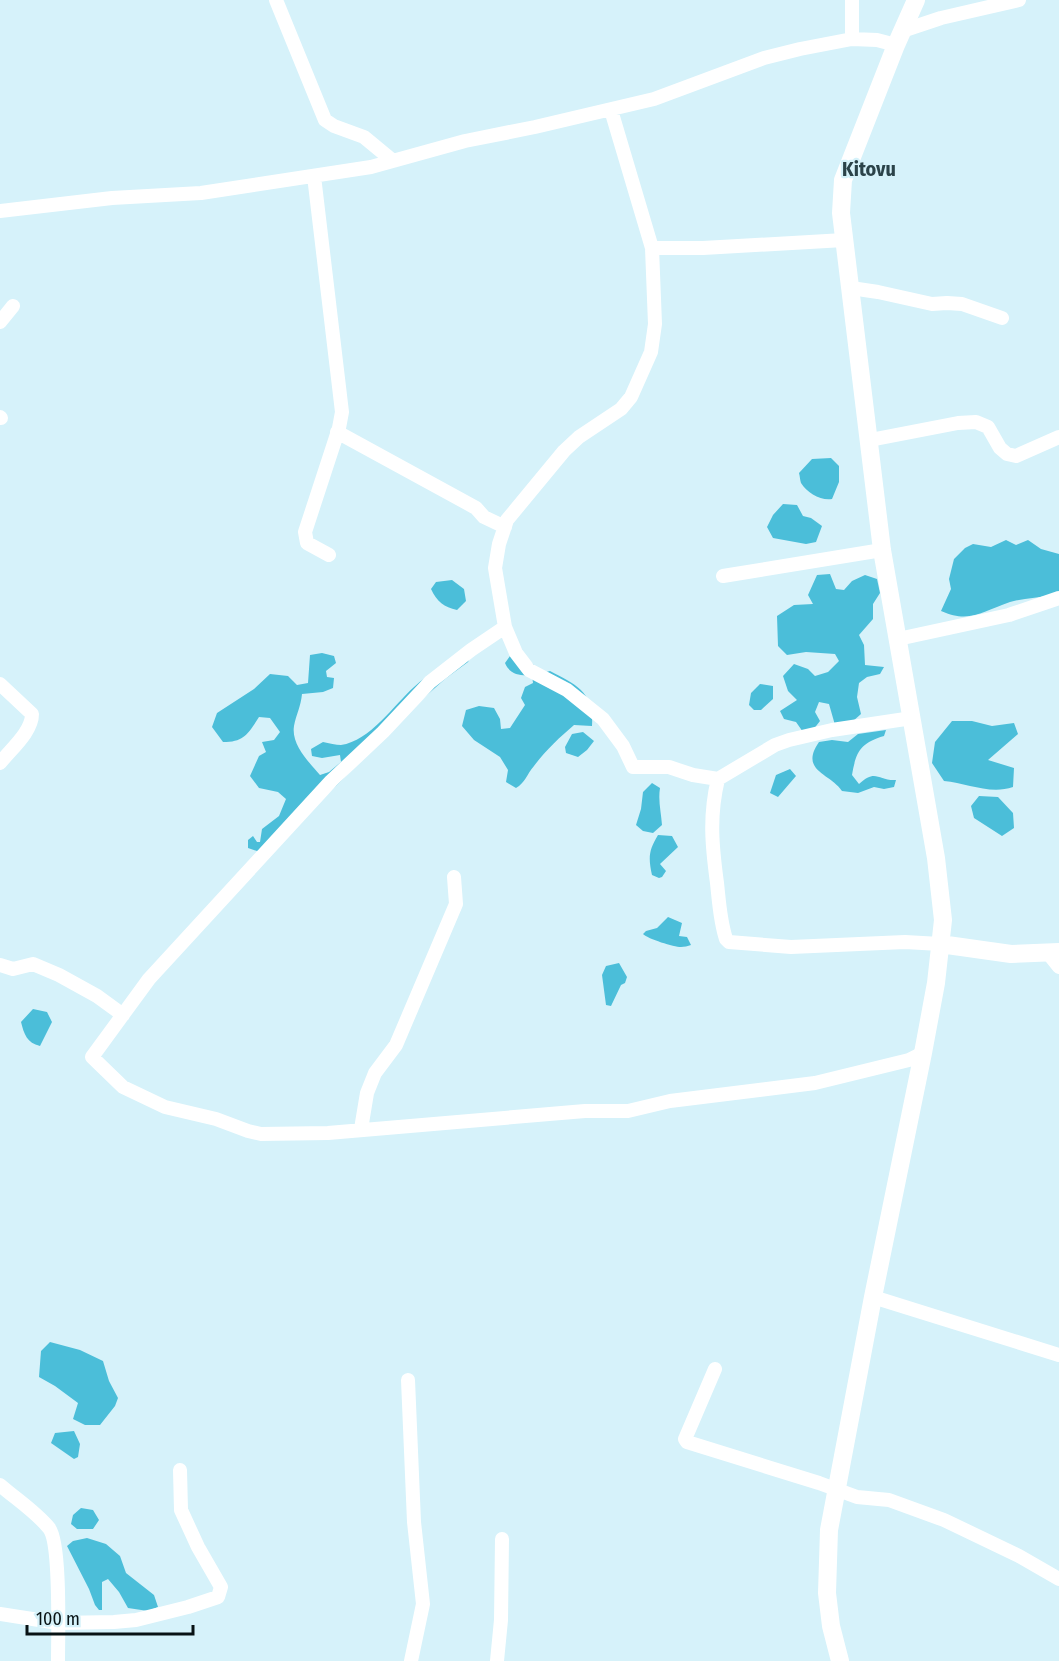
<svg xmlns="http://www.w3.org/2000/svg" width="1059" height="1661" viewBox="0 0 1059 1661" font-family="'Fira Sans Condensed',sans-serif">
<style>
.forest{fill:#4bbed9}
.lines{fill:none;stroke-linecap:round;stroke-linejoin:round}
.street{stroke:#fff;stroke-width:14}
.secondary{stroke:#fff;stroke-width:18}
.labels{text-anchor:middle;stroke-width:4.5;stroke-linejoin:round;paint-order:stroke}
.quarter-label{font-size:20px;font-weight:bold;fill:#2b4349;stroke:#d6f2fa}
</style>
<rect width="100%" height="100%" fill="#d6f2fa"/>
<path class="forest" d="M 831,458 L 839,466 L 839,482 L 832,499 C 821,501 807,493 801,483 C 800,480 800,477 799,473 L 812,459 Z
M 783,504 L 797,505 L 803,516 L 811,518 L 822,526 L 816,542 L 806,544 L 773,538 L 767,527 L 773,515 Z
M 1006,540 L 1016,545 L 1028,540 L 1041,549 L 1059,554 L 1059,592 L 1053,595 C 1039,598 1023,598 1010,602 C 983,611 970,624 941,611 L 951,589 L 949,579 L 954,559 L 965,548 L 973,544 L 991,547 Z
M 830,574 L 836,589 L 844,590 L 852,581 L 865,575 L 877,579 L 880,593 L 873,604 L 873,619 L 859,635 L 864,645 L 865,665 L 884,667 L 880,674 L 867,677 L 859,683 L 857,697 L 861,714 L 852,722 L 835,725 L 829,704 L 819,702 L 815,712 L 820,721 L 813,730 L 803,732 L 796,722 L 784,719 L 780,711 L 797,700 L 788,691 L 783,676 L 794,664 L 808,669 L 815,676 L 828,672 L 839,661 L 835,654 L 806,652 L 787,655 L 778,646 L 777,616 L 794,605 L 813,604 L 808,595 L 817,575 Z
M 452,580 L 464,589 L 466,601 L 457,610 C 444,607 437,602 431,589 L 436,582 Z
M 322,653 L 334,656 L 336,663 L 326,671 L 327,677 L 334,678 L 333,688 L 323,692 L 302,694 C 301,706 296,715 294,726 C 291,745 309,762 320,775 L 329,772 L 341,762 L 340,755 L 322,758 L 312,756 L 311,749 L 323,742 C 329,743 336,745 341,745 C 370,741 394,705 414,687 C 429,672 452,665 471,656 L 468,662 L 445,679 L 408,712 L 341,781 L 271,847 L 257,851 L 248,848 L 248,840 L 253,836 L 257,842 L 260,842 L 262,829 L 279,816 L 286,799 L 278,792 L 259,788 L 250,776 L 259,756 L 266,752 L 262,742 L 274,740 L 280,732 L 270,718 L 259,717 C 248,734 244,742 223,742 L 212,727 L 217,713 L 254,689 L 270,674 L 288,676 L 297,685 L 308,683 L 310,655 Z
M 510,656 L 528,659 L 542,673 L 550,671 C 577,685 594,692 592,726 L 574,725 C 560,737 545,751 534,766 C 527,774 525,783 516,788 L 506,782 L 508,770 L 500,757 L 474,740 L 462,726 L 466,710 L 479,706 L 494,708 L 500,719 L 501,729 L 510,728 L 525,705 L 521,698 L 525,687 L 533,683 L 532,675 C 521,676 510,675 505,663 Z
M 760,684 L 773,686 L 773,699 L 761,710 L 754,710 L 749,705 L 751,693 Z
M 952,721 L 972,721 L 992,726 L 1014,723 L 1018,734 L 988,760 L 1014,768 L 1013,787 C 990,795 967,783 944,781 L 932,763 L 935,742 Z
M 886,730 L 884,736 C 860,743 856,752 852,775 L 859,784 C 876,768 878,781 896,780 L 894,787 L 884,789 L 874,787 L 858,793 L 842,791 C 830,773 799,771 819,742 L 832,740 L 848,742 L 858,734 Z
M 583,732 L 594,741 L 587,750 L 578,757 L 566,753 L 565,747 L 572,734 Z
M 790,769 L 796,776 L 778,797 L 770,793 L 776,775 Z
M 652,783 L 660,788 C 658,801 661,811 662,825 L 653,833 L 643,831 L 636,825 L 641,809 L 643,792 Z
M 979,796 L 998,797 L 1013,813 L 1014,828 L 1002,836 L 974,818 L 971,806 Z
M 658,835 L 672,836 L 678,847 L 660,864 L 666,871 L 662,877 L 659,878 L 652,875 C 648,857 649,850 658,835 Z
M 668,917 L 682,923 L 679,936 L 687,937 L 691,945 C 688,946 684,947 681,947 C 674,947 648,939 643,934 L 646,931 L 657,928 Z
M 619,963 L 627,977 L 625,983 L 621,985 L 611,1006 L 606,1005 L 602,975 L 606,966 Z
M 33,1009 L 47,1012 L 52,1022 L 40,1046 C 27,1043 24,1034 21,1022 Z
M 50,1342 L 80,1350 L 103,1361 L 109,1381 L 118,1398 L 115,1406 L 100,1425 L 85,1425 L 73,1419 L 78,1403 L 55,1386 L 39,1377 L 41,1351 Z
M 74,1431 L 80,1444 L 78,1457 L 74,1459 L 51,1443 L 55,1433 Z
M 81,1508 L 93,1510 L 99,1520 L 93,1529 L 77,1529 L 71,1524 L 73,1515 Z
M 87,1538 L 106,1544 L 120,1556 L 126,1573 L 154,1595 L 158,1607 L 148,1611 L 128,1608 L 119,1592 L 108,1579 L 102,1582 L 102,1610 L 99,1610 L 95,1605 L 89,1589 L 67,1546 L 73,1541 Z"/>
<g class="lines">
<path class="street" d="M 276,0 L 325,120 L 334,126 L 364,137 L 393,161
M 902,31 L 941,18 L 1019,0
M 852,39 L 852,0
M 611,110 L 652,248 L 655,324 L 651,352 L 631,397 L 621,409 L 579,437 L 564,451 L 507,520 L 499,544 L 495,568 L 505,627 L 516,653 L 529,670 L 567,690 L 603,719 L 623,746 L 633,767 L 669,767 L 693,775 L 718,779 L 775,745 L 789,740 L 832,730 L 912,718
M 314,176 L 342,412 L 339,428 L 305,532 L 307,543 L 329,555
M 0,211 L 112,198 L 201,193 L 371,167 L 465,141 L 535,127 L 654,99 L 764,58 L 800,49 L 852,39 L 877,40 L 896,45
M 652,248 L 703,248 L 844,240
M 851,288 L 878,292 L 932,304 L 947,303 L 962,304 L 1002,318
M 0,322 L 13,306
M 0,417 L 1,418
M 337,432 L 476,508 L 484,517 L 505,527
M 870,440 L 958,423 L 976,422 L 988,427 L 1000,448 L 1007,454 L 1016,456 L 1059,437
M 723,576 L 882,550
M 505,627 L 471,650 L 430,682 L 383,732 L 331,781 L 149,979 L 92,1057 L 123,1087 L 165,1107 L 216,1119 L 248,1131 L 261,1134 L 328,1133 L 585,1111 L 628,1111 L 670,1101 L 815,1083 L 909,1060 L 923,1053
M 898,639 L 1009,615 L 1059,598
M 0,684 L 32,714 C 32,732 11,749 0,763
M 718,779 C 709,816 712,846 717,883 C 719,901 720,921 726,939 L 729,942 L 791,947 L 905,942 L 940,944
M 1047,952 L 1059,967
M 0,965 L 13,969 L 33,964 L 59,975 L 97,996 L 123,1015
M 361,1129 L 367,1093 L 375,1073 L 396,1045 L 456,904 L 454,877
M 873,1297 L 1059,1355
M 715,1369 L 685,1439 L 687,1442 L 819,1483 L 857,1497 L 889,1500 L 944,1520 L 1019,1556 L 1059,1579
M 408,1380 L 414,1522 L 423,1604 L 411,1661
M 0,1485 C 16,1499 36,1512 49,1528 C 61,1543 58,1637 58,1661
M 0,1614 L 58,1623 L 114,1622 L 136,1620 L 188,1607 L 218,1597 L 221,1587 L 198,1547 L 181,1510 L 180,1470
M 497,1661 L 501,1620 L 502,1539"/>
<path class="secondary" d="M 940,944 L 1011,954 L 1059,952
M 840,1661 L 831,1626 L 827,1593 L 829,1530 L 873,1297 L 923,1053 L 936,983 L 943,920 L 936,858 L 882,550 L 841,213 L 843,180 L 896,45 L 916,0"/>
</g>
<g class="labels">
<g class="quarter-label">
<text x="869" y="176">Kitovu</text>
</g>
</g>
<path d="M27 1625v9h166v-9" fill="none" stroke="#081214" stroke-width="3"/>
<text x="36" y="1625" font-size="18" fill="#081214" stroke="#d6f2fa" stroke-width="4.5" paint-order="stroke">100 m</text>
</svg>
